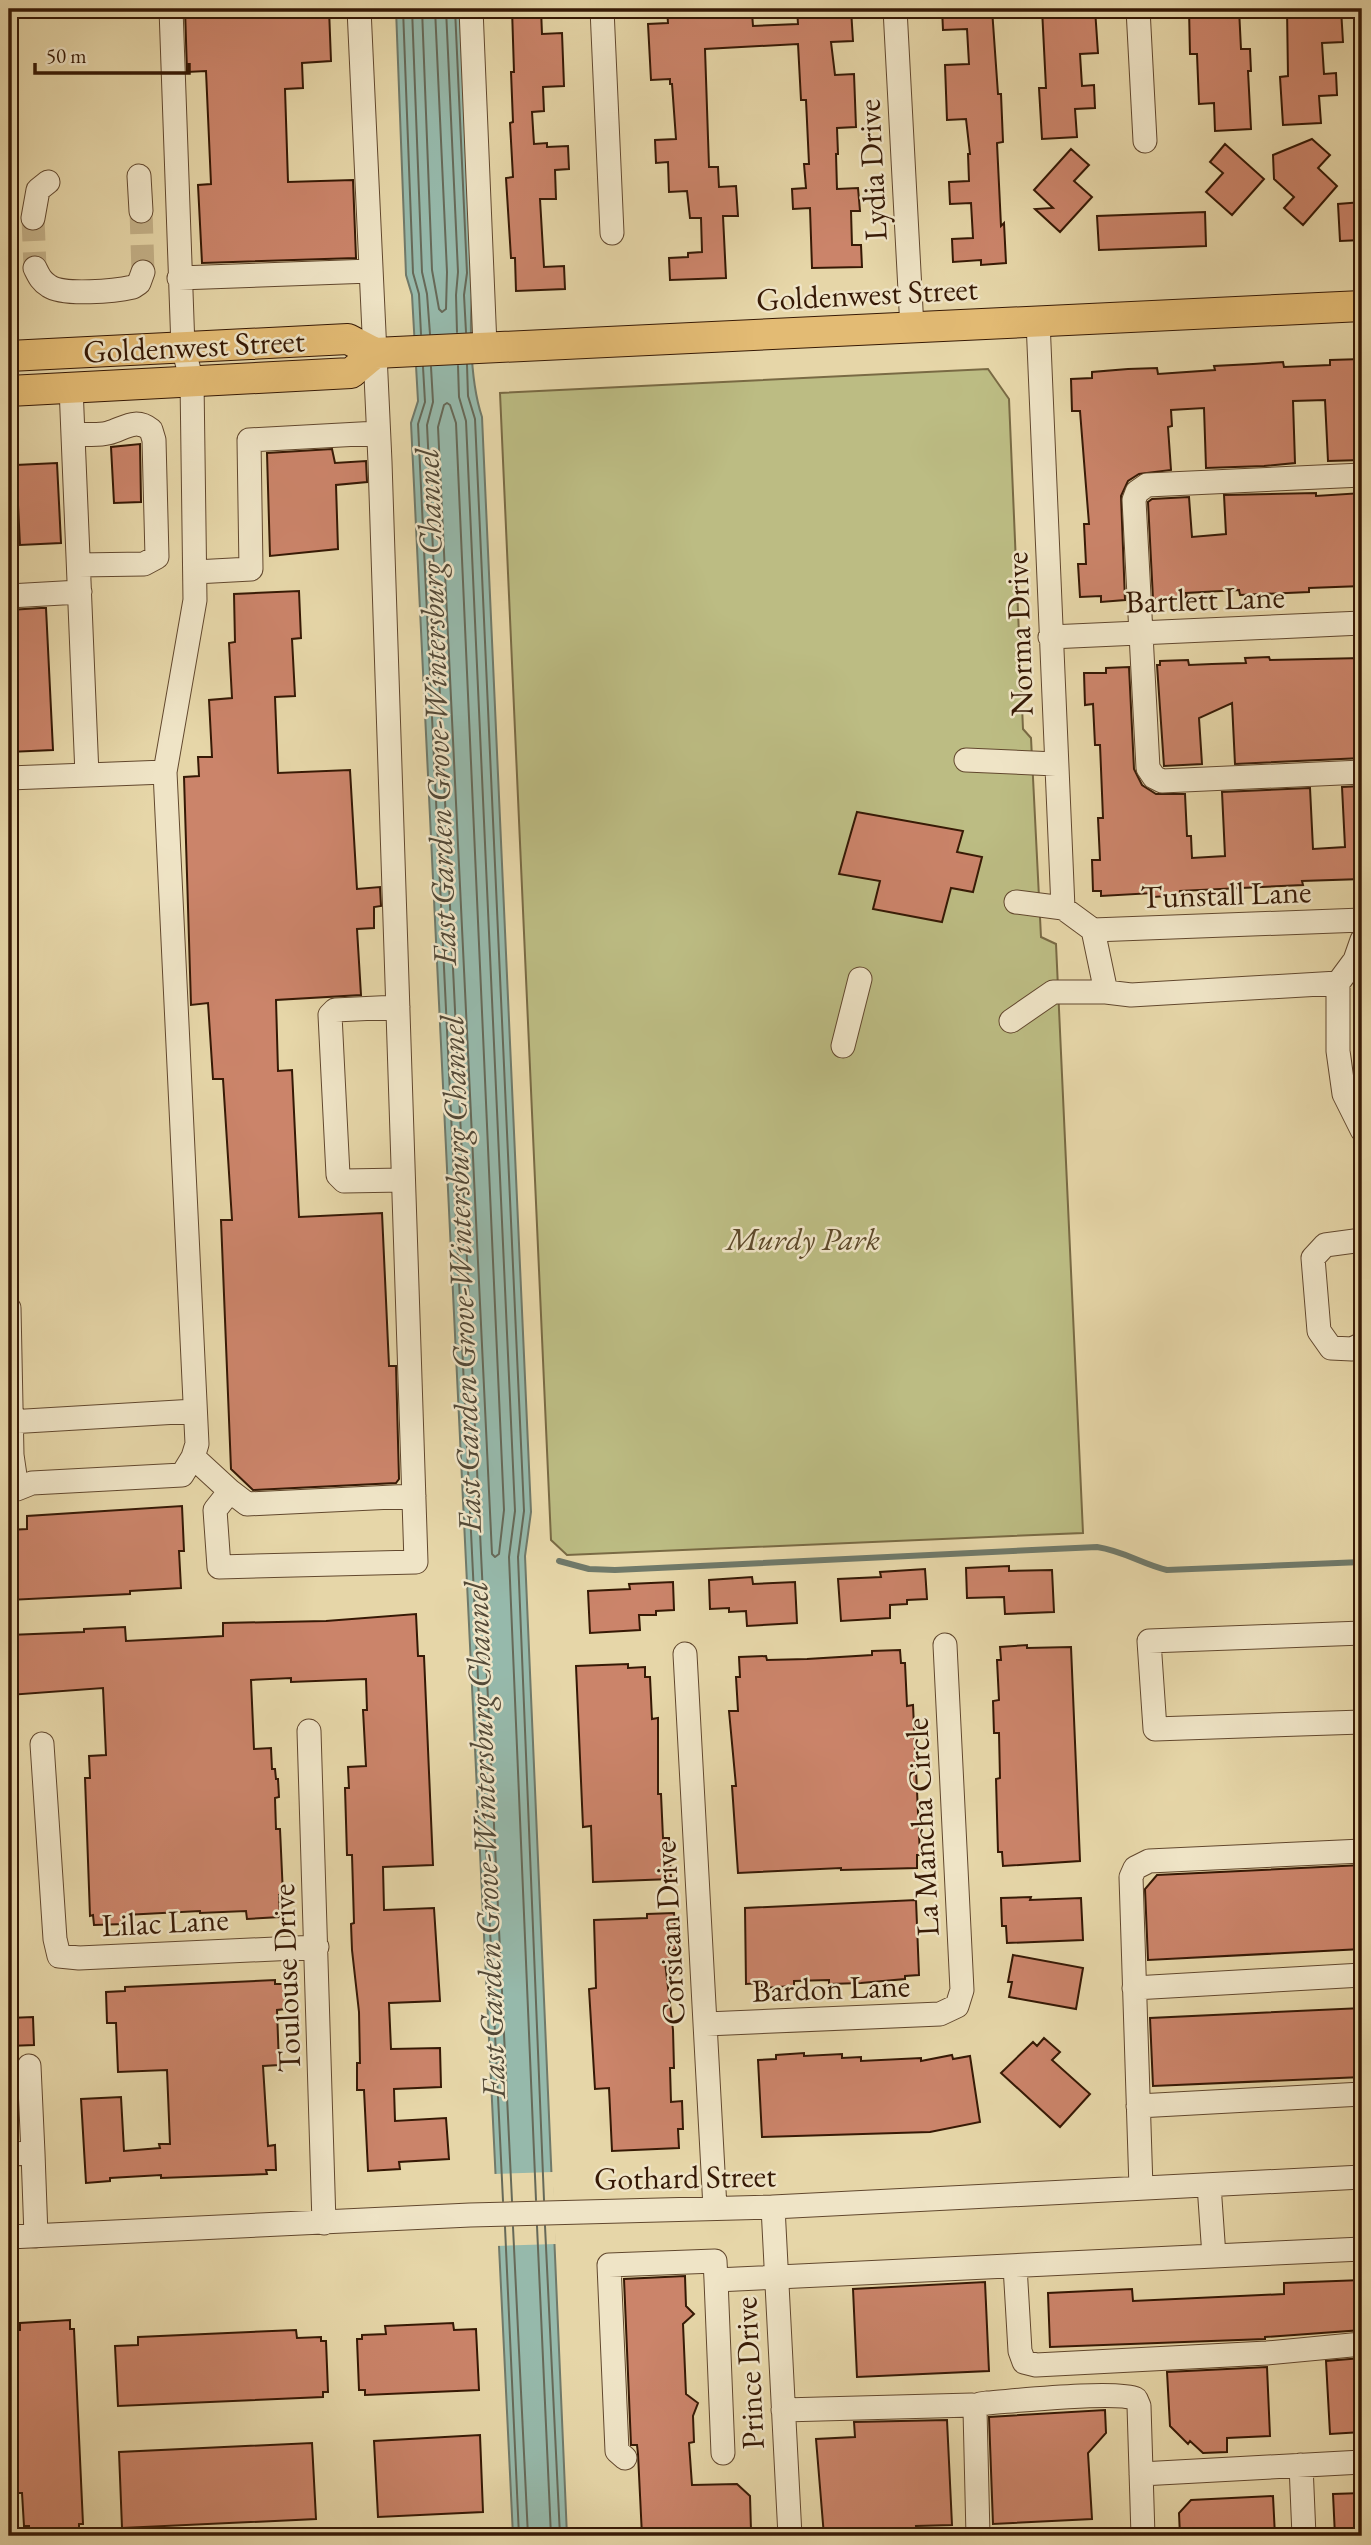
<svg xmlns="http://www.w3.org/2000/svg" width="1371" height="2545" viewBox="0 0 1371 2545" font-family="'EB Garamond',serif">
<style>
.green{fill:#bcbc83;stroke:#796a44;stroke-width:2}
.water{fill:#96b9ab;stroke:#707969;stroke-width:2}
.pier{fill:#e6d6a8}
.lines{fill:none;stroke-linecap:round;stroke-linejoin:round}
.shore{stroke:#666958;stroke-width:2}
.stream{stroke:#707969;stroke-width:6}
.building{fill:#cb846a;stroke:#361905;stroke-width:2}
.minor-tunnel{stroke:#c3b087;stroke-width:23;stroke-dasharray:23 11;stroke-linecap:butt}
.minor-casing{stroke:#62482e;stroke-width:25}
.major-casing{stroke:#361905;stroke-width:32}
.minor{stroke:#efe4c6;stroke-width:23}
.major{stroke:#e3bb74;stroke-width:30}
.labels{text-anchor:middle;stroke-width:5;stroke-linejoin:round;paint-order:stroke}
.street-label{font-size:32px;fill:#361905;stroke:#efe4c6}
.park-label{font-size:32px;font-style:italic;fill:#5e4a2b;stroke:#efe4c6}
.water-label{font-size:33px;font-style:italic;fill:#534937;stroke:#efe4c6}
</style>
<rect width="100%" height="100%" fill="#e6d6a8"/>
<filter id="stains"><feTurbulence type="fractalNoise" baseFrequency=".00286" numOctaves="4"/><feColorMatrix values="0 0 0 0 .2 0 0 0 0 .09 0 0 0 0 .02 0 0 0 .5 -.17"/></filter>
<radialGradient id="worn" r=".72"><stop offset=".6" stop-color="#630" stop-opacity="0"/><stop offset="1" stop-color="#630" stop-opacity=".3"/></radialGradient>
<path class="green" d="M 988,369 L 1009,399 L 1023,729 L 1031,738 L 1041,937 L 1056,944 L 1083,1533 L 567,1555 L 551,1540 L 500,393 Z"/>
<path class="water" d="M 396,9 L 461,9 L 474,273 C 469,315 469,378 482,417 L 531,1512 L 525,1556 L 567,2536 L 513,2536 L 411,423 L 418,401 L 412,295 L 406,275 Z"/>
<path class="pier" d="M 553,2172 L 556,2244 L 496,2246 L 493,2174 Z"/>
<g class="lines">
<path class="shore" d="M 403,9 L 413,273 L 419,294 L 421,334
M 412,9 L 422,272 L 427,294 L 430,334
M 422,9 L 432,270 L 439,309 L 442,312 L 446,309 L 447,272 L 435,9
M 446,9 L 458,272 L 456,295 L 457,332
M 455,9 L 467,273 L 464,295 L 466,332
M 467,365 L 468,396 L 475,419 L 524,1511 L 518,1557 L 544,2200
M 458,366 L 459,397 L 466,421 L 515,1511 L 509,1557 L 536,2200
M 423,367 L 425,402 L 418,424 L 503,2201
M 431,367 L 433,402 L 427,425 L 512,2201
M 447,403 L 450,405 L 456,423 L 504,1510 L 499,1554 L 495,1557 L 492,1554 L 438,427 L 444,405 Z
M 537,2226 L 551,2536
M 545,2226 L 560,2536
M 505,2227 L 519,2536
M 513,2227 L 528,2536"/>
<path class="stream" d="M 559,1561 L 589,1569 L 615,1570 L 1097,1547 C 1124,1551 1142,1564 1167,1570 L 1362,1562"/>
</g>
<path class="building" d="M 185,9 L 329,9 L 331,61 L 302,63 L 303,88 L 285,89 L 288,182 L 353,180 L 356,258 L 202,263 L 198,185 L 211,184 L 206,71 L 187,72 Z
M 512,9 L 541,9 L 542,34 L 562,33 L 564,86 L 543,87 L 544,111 L 532,112 L 534,144 L 547,143 L 547,147 L 568,146 L 569,169 L 555,170 L 556,199 L 540,199 L 544,267 L 564,266 L 565,289 L 516,291 L 515,258 L 511,258 L 506,178 L 513,177 L 510,123 L 513,122 L 511,72 L 514,72 Z
M 667,9 L 749,9 L 749,13 L 752,13 L 753,26 L 798,24 L 797,9 L 851,9 L 853,41 L 831,42 L 835,75 L 854,74 L 856,127 L 837,128 L 838,154 L 836,154 L 837,189 L 858,188 L 860,211 L 851,211 L 852,245 L 861,245 L 862,267 L 812,268 L 810,208 L 793,209 L 792,189 L 806,188 L 804,164 L 809,164 L 806,100 L 801,100 L 798,44 L 705,49 L 709,167 L 718,167 L 719,187 L 736,186 L 738,216 L 723,216 L 726,278 L 670,280 L 669,258 L 688,257 L 688,253 L 702,252 L 701,218 L 690,218 L 687,191 L 669,192 L 668,162 L 656,163 L 655,140 L 676,139 L 672,84 L 670,84 L 670,79 L 651,80 L 648,24 L 668,23 Z
M 942,9 L 992,9 L 998,94 L 1001,94 L 1003,142 L 997,143 L 1001,226 L 1004,223 L 1006,263 L 981,265 L 981,260 L 953,262 L 952,239 L 973,238 L 971,203 L 950,204 L 949,182 L 969,181 L 968,154 L 970,154 L 966,119 L 947,120 L 945,65 L 969,64 L 967,29 L 943,30 Z
M 1042,9 L 1095,9 L 1098,53 L 1080,54 L 1082,86 L 1094,85 L 1095,108 L 1075,109 L 1077,137 L 1042,139 L 1039,88 L 1046,88 Z
M 1189,9 L 1239,9 L 1241,49 L 1250,49 L 1251,71 L 1248,71 L 1251,129 L 1215,131 L 1214,103 L 1199,104 L 1197,54 L 1190,54 Z
M 1287,9 L 1341,9 L 1343,42 L 1322,43 L 1324,74 L 1336,73 L 1337,95 L 1319,96 L 1321,123 L 1283,125 L 1280,77 L 1288,76 Z
M 1312,139 L 1330,155 L 1318,168 L 1337,186 L 1303,225 L 1284,208 L 1294,197 L 1274,179 L 1273,155 Z
M 1225,144 L 1264,179 L 1232,215 L 1206,192 L 1223,173 L 1210,162 Z
M 1071,149 L 1089,165 L 1074,181 L 1092,197 L 1060,232 L 1035,209 L 1053,208 L 1034,190 Z
M 1362,202 L 1362,240 L 1340,241 L 1338,204 Z
M 1205,212 L 1206,246 L 1099,250 L 1097,216 Z
M 1362,359 L 1362,460 L 1328,461 L 1325,400 L 1293,401 L 1295,463 L 1264,466 L 1206,468 L 1204,408 L 1171,410 L 1172,426 L 1168,427 L 1171,470 L 1139,474 L 1128,481 L 1121,496 L 1125,600 L 1101,602 L 1101,596 L 1080,597 L 1078,564 L 1086,564 L 1084,524 L 1089,524 L 1080,411 L 1072,411 L 1071,379 L 1092,378 L 1092,372 L 1128,369 L 1157,368 L 1158,374 L 1215,370 L 1214,366 L 1253,364 L 1283,362 L 1284,367 L 1330,365 L 1330,360 Z
M 140,444 L 141,502 L 114,503 L 111,447 Z
M 332,449 L 335,463 L 366,461 L 367,482 L 336,485 L 338,549 L 270,556 L 267,453 Z
M 57,463 L 61,543 L 20,545 L 16,465 Z
M 1316,493 L 1316,496 L 1362,493 L 1362,586 L 1309,588 L 1309,592 L 1240,595 L 1239,590 L 1186,593 L 1187,597 L 1153,599 L 1148,502 L 1152,499 L 1189,497 L 1192,537 L 1226,534 L 1224,495 Z
M 299,591 L 301,638 L 292,639 L 295,696 L 275,697 L 278,773 L 350,770 L 357,889 L 380,887 L 381,906 L 374,907 L 374,928 L 357,929 L 361,995 L 276,1000 L 278,1071 L 292,1070 L 299,1217 L 382,1213 L 389,1366 L 396,1366 L 399,1479 L 396,1483 L 253,1490 L 231,1469 L 221,1220 L 232,1220 L 223,1079 L 213,1079 L 208,1003 L 191,1005 L 184,777 L 199,776 L 198,757 L 212,757 L 209,700 L 232,698 L 229,643 L 235,642 L 234,594 Z
M 41,608 L 46,608 L 53,750 L 9,752 L 9,610 Z
M 1269,657 L 1270,660 L 1362,658 L 1362,758 L 1235,764 L 1232,703 L 1199,718 L 1202,764 L 1164,766 L 1157,665 L 1160,665 L 1160,661 L 1188,660 L 1189,665 L 1212,664 L 1246,663 L 1245,658 Z
M 1129,667 L 1134,769 L 1142,785 L 1156,794 L 1185,794 L 1187,836 L 1191,836 L 1192,858 L 1225,856 L 1222,792 L 1310,788 L 1313,849 L 1345,847 L 1342,787 L 1362,786 L 1362,879 L 1302,881 L 1303,885 L 1180,891 L 1180,895 L 1154,897 L 1153,893 L 1101,896 L 1101,891 L 1093,891 L 1092,860 L 1100,860 L 1098,818 L 1103,818 L 1102,793 L 1100,745 L 1095,745 L 1093,704 L 1085,705 L 1084,673 L 1106,673 L 1106,668 Z
M 857,812 L 963,831 L 957,852 L 982,857 L 973,892 L 951,888 L 942,922 L 873,909 L 880,881 L 839,874 Z
M 182,1506 L 184,1551 L 179,1551 L 181,1588 L 130,1591 L 130,1594 L 9,1600 L 9,1530 L 27,1529 L 27,1516 Z
M 1009,1566 L 1009,1571 L 1052,1570 L 1054,1612 L 1005,1614 L 1004,1597 L 967,1598 L 966,1568 Z
M 925,1569 L 927,1599 L 907,1600 L 907,1604 L 890,1605 L 890,1618 L 841,1621 L 838,1579 L 881,1577 L 880,1572 Z
M 752,1577 L 753,1584 L 795,1582 L 797,1623 L 747,1626 L 746,1611 L 729,1612 L 729,1608 L 710,1609 L 709,1580 Z
M 673,1582 L 674,1610 L 656,1611 L 656,1615 L 639,1615 L 640,1630 L 590,1633 L 588,1591 L 630,1589 L 629,1584 Z
M 416,1614 L 418,1656 L 424,1656 L 433,1865 L 383,1867 L 384,1910 L 434,1908 L 440,2001 L 389,2003 L 391,2049 L 440,2048 L 441,2087 L 394,2089 L 395,2121 L 446,2118 L 449,2159 L 399,2162 L 400,2169 L 368,2171 L 364,2090 L 357,2090 L 357,2063 L 360,2063 L 359,2012 L 352,1950 L 351,1924 L 354,1923 L 352,1855 L 347,1855 L 345,1788 L 349,1788 L 348,1767 L 366,1766 L 363,1710 L 367,1710 L 366,1679 L 291,1682 L 291,1678 L 251,1680 L 254,1749 L 271,1748 L 272,1769 L 275,1769 L 276,1779 L 278,1779 L 279,1797 L 275,1798 L 276,1829 L 280,1829 L 283,1895 L 279,1895 L 280,1917 L 247,1919 L 246,1911 L 200,1913 L 200,1911 L 125,1915 L 125,1924 L 94,1925 L 93,1915 L 90,1916 L 85,1778 L 90,1778 L 89,1756 L 106,1755 L 103,1688 L 9,1695 L 9,1635 L 84,1632 L 84,1629 L 125,1627 L 126,1641 L 185,1638 L 223,1636 L 223,1623 L 326,1621 Z
M 1027,1645 L 1027,1648 L 1071,1647 L 1080,1861 L 1003,1866 L 1002,1852 L 998,1852 L 996,1779 L 1000,1778 L 999,1733 L 994,1733 L 993,1701 L 999,1700 L 997,1660 L 1001,1660 L 1000,1647 Z
M 900,1650 L 901,1663 L 905,1663 L 907,1706 L 913,1705 L 920,1855 L 917,1855 L 917,1868 L 841,1870 L 841,1868 L 738,1873 L 732,1786 L 736,1786 L 729,1711 L 738,1711 L 736,1677 L 740,1677 L 739,1657 L 766,1656 L 767,1660 L 807,1659 L 872,1655 L 872,1651 Z
M 628,1664 L 628,1668 L 645,1667 L 645,1677 L 650,1677 L 652,1719 L 658,1718 L 658,1794 L 661,1794 L 663,1838 L 669,1838 L 671,1879 L 593,1882 L 591,1826 L 583,1827 L 576,1666 Z
M 1362,1865 L 1362,1949 L 1148,1960 L 1145,1889 L 1157,1875 Z
M 1031,1897 L 1030,1900 L 1081,1898 L 1083,1940 L 1007,1943 L 1006,1926 L 1002,1926 L 1001,1898 Z
M 916,1900 L 919,1975 L 905,1976 L 905,1979 L 861,1983 L 829,1984 L 829,1980 L 794,1981 L 794,1986 L 762,1988 L 762,1983 L 746,1984 L 745,1908 Z
M 674,1913 L 676,1950 L 671,1950 L 671,1962 L 665,1962 L 673,2030 L 674,2068 L 670,2068 L 671,2102 L 682,2101 L 683,2129 L 678,2129 L 679,2148 L 612,2151 L 609,2088 L 595,2089 L 589,1989 L 596,1988 L 594,1920 L 647,1918 L 647,1914 Z
M 1013,1955 L 1083,1968 L 1076,2009 L 1009,1997 L 1012,1982 L 1008,1982 Z
M 275,1980 L 275,1984 L 285,1984 L 286,2009 L 277,2010 L 279,2065 L 263,2066 L 268,2146 L 275,2145 L 276,2170 L 266,2170 L 267,2174 L 161,2178 L 161,2175 L 110,2178 L 110,2181 L 86,2183 L 81,2099 L 121,2097 L 124,2151 L 160,2148 L 159,2144 L 170,2144 L 167,2070 L 118,2072 L 116,2023 L 107,2023 L 106,1992 L 125,1991 L 125,1987 Z
M 1362,2008 L 1362,2077 L 1153,2086 L 1150,2018 Z
M 33,2017 L 34,2045 L 9,2046 L 9,2018 Z
M 1044,2038 L 1060,2052 L 1052,2060 L 1090,2094 L 1060,2127 L 1001,2073 L 1033,2042 L 1037,2046 Z
M 804,2053 L 804,2056 L 842,2054 L 842,2058 L 861,2057 L 861,2061 L 921,2058 L 921,2061 L 952,2055 L 953,2059 L 970,2056 L 980,2122 L 930,2132 L 762,2137 L 758,2060 L 776,2059 L 776,2055 Z
M 685,2276 L 686,2306 L 694,2314 L 683,2324 L 686,2394 L 698,2403 L 693,2416 L 694,2442 L 689,2443 L 692,2485 L 737,2484 L 750,2496 L 751,2530 L 642,2536 L 638,2454 L 637,2445 L 631,2445 L 624,2279 Z
M 1362,2280 L 1362,2330 L 1265,2337 L 1265,2339 L 1050,2347 L 1048,2293 L 1132,2289 L 1133,2301 L 1284,2294 L 1284,2283 Z
M 985,2282 L 989,2371 L 857,2377 L 853,2289 Z
M 70,2320 L 70,2329 L 74,2329 L 83,2524 L 79,2524 L 79,2530 L 29,2533 L 29,2526 L 24,2526 L 22,2493 L 16,2493 L 10,2364 L 16,2364 L 15,2330 L 20,2330 L 20,2323 Z
M 453,2323 L 454,2330 L 476,2329 L 479,2390 L 365,2395 L 365,2390 L 359,2390 L 357,2339 L 362,2339 L 362,2335 L 386,2334 L 385,2326 Z
M 296,2330 L 297,2338 L 321,2337 L 321,2341 L 326,2341 L 328,2392 L 323,2392 L 323,2397 L 118,2406 L 115,2346 L 138,2345 L 138,2337 Z
M 1362,2358 L 1362,2432 L 1330,2434 L 1326,2361 Z
M 1267,2367 L 1270,2436 L 1227,2438 L 1227,2452 L 1203,2453 L 1190,2441 L 1188,2444 L 1170,2426 L 1167,2372 Z
M 1105,2410 L 1106,2433 L 1088,2453 L 1092,2519 L 993,2524 L 989,2417 Z
M 947,2420 L 952,2525 L 916,2526 L 917,2536 L 824,2536 L 816,2439 L 855,2437 L 854,2422 Z
M 480,2435 L 483,2512 L 378,2517 L 374,2441 Z
M 312,2443 L 316,2519 L 122,2528 L 119,2452 Z
M 1362,2493 L 1362,2536 L 1335,2536 L 1333,2494 Z
M 1273,2496 L 1275,2536 L 1180,2536 L 1179,2513 L 1191,2500 Z"/>
<g class="lines">
<path class="minor-tunnel" d="M 141,211 L 143,272
M 33,218 L 35,268"/>
<g class="minor-casing">
<path id="minor" d="M 171,9 L 183,348 L 192,381 L 195,600 L 165,772 L 197,1444 L 193,1457 L 230,1491 L 215,1510 L 219,1567 L 416,1562 L 380,462 L 359,9
M 471,9 L 485,346
M 602,9 L 612,233
M 895,9 L 912,328
M 1138,9 L 1145,141
M 139,176 L 141,211
M 33,218 L 38,190 L 48,182
M 35,268 C 39,276 41,281 49,286 C 64,296 115,291 133,287 L 139,283 L 143,272
M 179,278 L 371,271
M 1038,321 L 1063,908 L 1093,930
M 71,387 L 87,775
M 73,434 C 84,434 97,436 108,433 C 124,429 135,417 151,430 L 154,440 L 157,557 L 144,564 L 79,565
M 1362,475 L 1147,485 L 1137,492 L 1134,500 L 1148,768 L 1154,777 L 1162,781 L 1362,772
M 195,572 L 251,569 L 249,440 L 378,433
M 9,596 L 80,592
M 1050,637 L 1362,623
M 966,760 L 1056,764
M 9,778 L 165,772
M 1016,902 L 1063,908
M 1093,930 L 1106,992 L 1131,995 L 1338,983
M 1093,930 L 1362,920
M 1362,940 L 1355,960 L 1338,983 L 1338,1051 L 1344,1094 L 1362,1130
M 398,1007 L 335,1010 L 330,1015 L 338,1175 L 344,1181 L 403,1180
M 1011,1021 L 1053,992 L 1106,992
M 843,1046 L 860,979
M 1362,1240 L 1325,1245 L 1313,1258 L 1319,1331 L 1331,1348 L 1352,1349 L 1362,1344
M 9,1308 L 12,1455 L 17,1489 L 32,1483 L 182,1475 L 193,1457
M 9,1422 L 195,1411
M 230,1491 L 247,1504 L 414,1496
M 1362,1633 L 1149,1641 L 1155,1729 L 1362,1722
M 685,1654 L 715,2208
M 309,1731 L 324,2223
M 42,1744 L 55,1939 L 59,1956 L 79,1958 L 317,1947
M 1134,1988 L 1362,1975
M 706,2024 L 940,2014 L 957,2006 L 962,1990 L 945,1645
M 29,2066 L 33,2153
M 1138,2106 L 1362,2094
M 9,2154 L 33,2153 L 36,2236
M 1209,2185 L 1214,2256 L 1362,2249
M 1141,2188 L 1131,1877 L 1135,1868 L 1149,1861 L 1362,1851
M 773,2207 L 790,2536
M 9,2237 L 470,2215 L 773,2207 L 1362,2177
M 1015,2266 L 1020,2351 L 1024,2362 L 1036,2365 L 1267,2353 L 1362,2344
M 716,2280 L 723,2453
M 783,2410 L 972,2405 L 975,2410 L 978,2536
M 975,2410 L 980,2404 L 987,2403 C 1015,2401 1117,2390 1136,2399 L 1139,2406 L 1143,2536
M 625,2458 L 617,2451 L 609,2265 L 715,2261 L 716,2280 L 1214,2256
M 1301,2465 L 1304,2536
M 1141,2474 L 1362,2462"/>
</g>
<g class="major-casing">
<path id="major" d="M 9,356 L 348,339 L 375,353 L 1362,306
M 9,391 L 351,373 L 375,353"/>
</g>
<use href="#minor" class="minor"/>
<use href="#major" class="major"/>
</g>
<g class="labels">
<g class="street-label">
<text transform="translate(872 170) rotate(-93)" y="11">Lydia Drive</text>
<text transform="translate(867 294) rotate(-3)" y="11">Goldenwest Street</text>
<text transform="translate(194 346) rotate(-3)" y="11">Goldenwest Street</text>
<text transform="translate(1205 599) rotate(-2)" y="11">Bartlett Lane</text>
<text transform="translate(1019 634) rotate(-92)" y="11">Norma Drive</text>
<text transform="translate(1226 894) rotate(-2)" y="11">Tunstall Lane</text>
<text transform="translate(922 1827) rotate(-93)" y="11">La Mancha Circle</text>
<text transform="translate(165 1922) rotate(-3)" y="11">Lilac Lane</text>
<text transform="translate(669 1933) rotate(-93)" y="11">Corsican Drive</text>
<text transform="translate(286 1978) rotate(-92)" y="11">Toulouse Drive</text>
<text transform="translate(831 1988) rotate(-2)" y="11">Bardon Lane</text>
<text transform="translate(685 2177) rotate(-1)" y="11">Gothard Street</text>
<text transform="translate(749 2373) rotate(-93)" y="11">Prince Drive</text>
</g>
<g class="park-label">
<text x="803" y="1250">Murdy Park</text>
</g>
<g class="water-label">
<text transform="translate(435 707) rotate(-92)" y="12">East Garden Grove-Wintersburg Channel</text>
<text transform="translate(460 1274) rotate(-92)" y="12">East Garden Grove-Wintersburg Channel</text>
<text transform="translate(484 1840) rotate(-92)" y="12">East Garden Grove-Wintersburg Channel</text>
</g>
</g>
<rect width="1371" height="2545" fill="none" stroke="#e6d6a8" stroke-width="35"/>
<rect x="10" y="10" width="1350" height="2524" fill="none" stroke="#361905" stroke-width="3.5"/>
<rect x="18" y="18" width="1336" height="2510" fill="none" stroke="#361905" stroke-width="2"/>
<path d="M35 63v10h154v-10" fill="none" stroke="#361905" stroke-width="3.5"/>
<text x="46" y="63" font-size="21" fill="#361905" stroke="#efe4c6" stroke-width="5" paint-order="stroke">50 m</text>
<rect width="100%" height="100%" filter="url(#stains)"/>
<rect width="100%" height="100%" fill="url(#worn)"/>
</svg>
